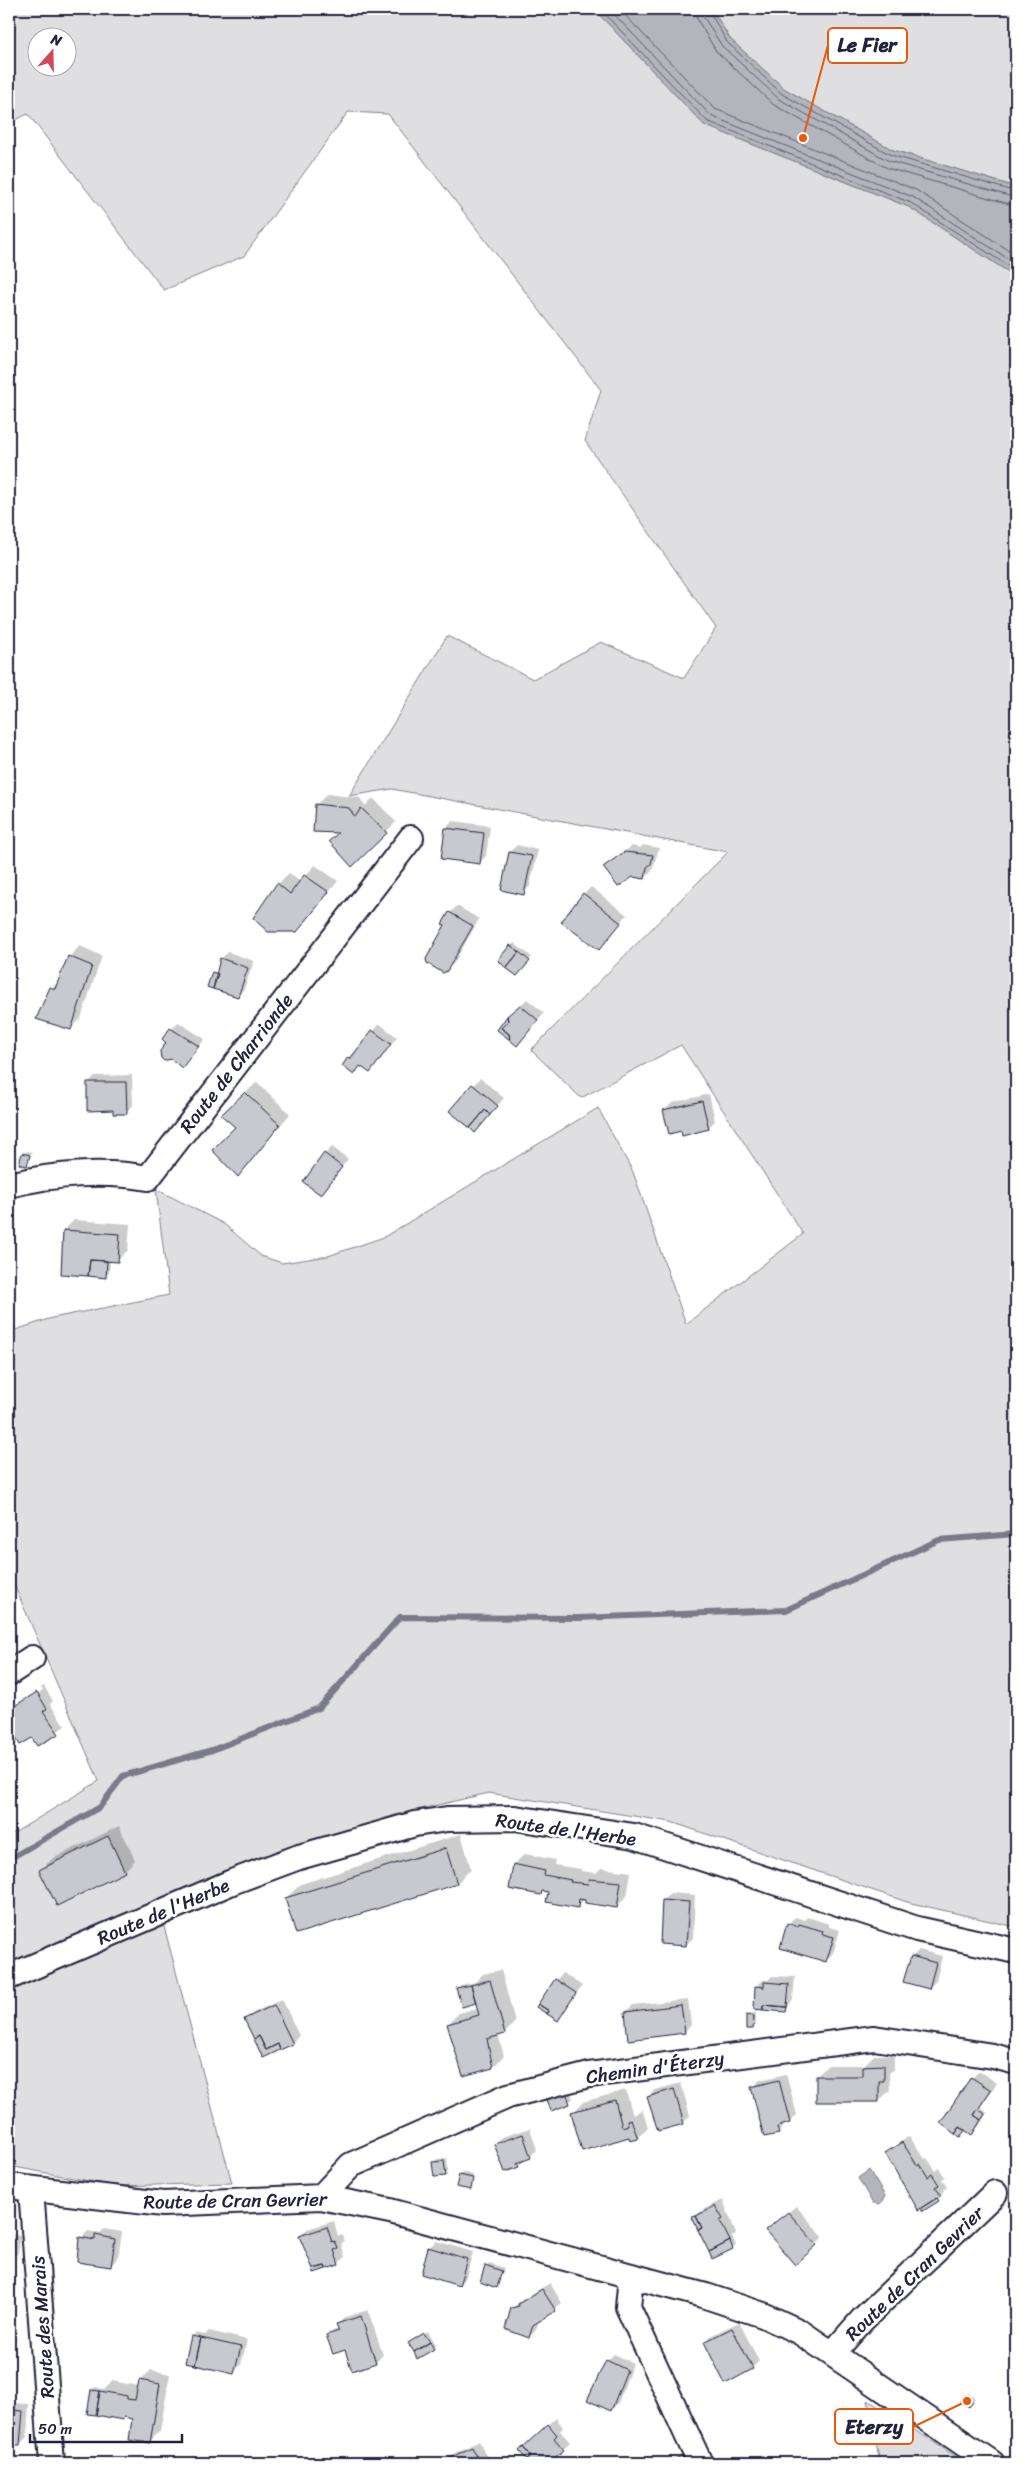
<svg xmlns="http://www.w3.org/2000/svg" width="1025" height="2472" viewBox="0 0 1025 2472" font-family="Sriracha,sans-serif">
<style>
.green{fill:#dfdfe2;stroke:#80808e;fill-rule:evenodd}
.water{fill:#b4b4bc;stroke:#7a7a88}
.shadow{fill:#0003}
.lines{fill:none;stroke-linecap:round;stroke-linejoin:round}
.shore{stroke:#5c5c6f;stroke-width:1}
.stream{stroke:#7a7a88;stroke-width:6}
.building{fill:#c8c8cf;stroke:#22223b}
.minor-casing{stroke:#22223b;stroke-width:28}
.minor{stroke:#fff;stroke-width:24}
.labels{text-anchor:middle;stroke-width:5;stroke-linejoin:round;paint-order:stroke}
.street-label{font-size:19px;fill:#22223b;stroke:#fff}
.leader{fill:none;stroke:#e8590c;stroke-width:2}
.callout-dot{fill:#e8590c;stroke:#fff;stroke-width:2}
.callout{fill:#fff;stroke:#e8590c;stroke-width:2}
.callout-label{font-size:20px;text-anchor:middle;font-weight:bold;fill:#22223b}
</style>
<rect width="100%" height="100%" fill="#fff"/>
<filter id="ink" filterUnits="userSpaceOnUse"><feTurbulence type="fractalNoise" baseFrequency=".02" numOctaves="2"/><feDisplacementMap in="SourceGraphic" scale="10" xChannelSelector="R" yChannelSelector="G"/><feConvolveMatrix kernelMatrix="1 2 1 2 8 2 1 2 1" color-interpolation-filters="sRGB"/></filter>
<g filter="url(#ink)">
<path class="green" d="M 9,9 L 594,9 L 704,125 L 909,207 L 1016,277 L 1016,1927 L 907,1902 L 671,1822 L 489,1793 L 395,1815 L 157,1900 L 232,2183 L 116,2186 L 9,2166 L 9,1836 L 99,1781 L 9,1573 L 9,1332 L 52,1318 L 169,1295 L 156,1189 L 224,1224 L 261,1256 L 282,1263 L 328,1256 L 384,1237 L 598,1108 L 633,1172 L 686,1324 L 803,1234 L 681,1045 L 581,1098 L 531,1050 L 728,852 L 392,789 L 349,796 L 447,636 L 533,679 L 601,642 L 684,678 L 716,628 L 585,441 L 601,390 L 388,114 L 348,112 L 244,256 L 164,290 L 28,114 L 9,123 ZM 38,38 L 68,38 L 68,68 L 38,68 Z
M 712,9 L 1016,9 L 1016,187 L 893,150 L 785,89 L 730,39 Z
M 868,2400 L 966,2463 L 880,2463 Z"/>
<path class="water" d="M 594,9 L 712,9 L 730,39 L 785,89 L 893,150 L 1016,187 L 1016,277 L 909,207 L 704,125 Z
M 869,2170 L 885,2196 L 881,2204 L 877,2205 L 875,2202 L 873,2204 L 858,2178 Z"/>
<path class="shadow" d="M 327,794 L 360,798 L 365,806 L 373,798 L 396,822 L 352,865 L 340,832 L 316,805 Z
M 453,821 L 490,826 L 486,856 L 479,863 L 442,858 L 446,828 Z
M 517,845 L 538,850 L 530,886 L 523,894 L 510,852 Z
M 643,845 L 659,848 L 652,871 L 645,878 L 605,867 L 632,846 L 640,848 Z
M 315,865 L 338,881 L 296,931 L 254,918 L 278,884 L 289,873 L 300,882 Z
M 591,887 L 627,915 L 605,942 L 584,894 Z
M 457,906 L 479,919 L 454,963 L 446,970 L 447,925 L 450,913 Z
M 514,943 L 532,957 L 520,971 L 511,946 Z
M 80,946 L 102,956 L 81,1018 L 71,1028 L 52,988 L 61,979 L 69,957 Z
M 228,952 L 254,961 L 244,989 L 237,996 L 213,973 L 218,971 L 221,959 Z
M 527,999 L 544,1013 L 517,1045 L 514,1011 Z
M 178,1022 L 205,1039 L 182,1067 L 168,1043 L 163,1039 Z
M 380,1024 L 397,1037 L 369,1072 L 361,1065 L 354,1073 L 349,1058 Z
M 132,1075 L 133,1105 L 126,1112 L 114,1109 L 88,1083 L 95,1076 Z
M 480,1078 L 504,1098 L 497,1106 L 451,1111 Z
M 257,1082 L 290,1114 L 238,1175 L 237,1127 L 223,1115 Z
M 709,1094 L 715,1121 L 708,1128 L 665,1110 L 672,1103 Z
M 332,1147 L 348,1159 L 321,1193 L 325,1154 Z
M 27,1151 L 32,1152 L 26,1165 L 23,1154 Z
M 74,1220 L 130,1224 L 128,1250 L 117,1261 L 110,1260 L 109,1273 L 105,1276 L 64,1230 Z
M 44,1686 L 53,1701 L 50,1704 L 65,1726 L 38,1745 L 32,1736 L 21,1743 L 9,1723 L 9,1718 L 17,1711 L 14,1707 L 21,1701 L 21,1704 L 43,1690 L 41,1688 L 21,1700 Z
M 119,1826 L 135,1860 L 125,1871 L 58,1904 L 41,1870 L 52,1859 Z
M 461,1834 L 471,1869 L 457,1883 L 286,1898 L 301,1884 Z
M 525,1854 L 555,1860 L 554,1865 L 581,1869 L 581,1871 L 596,1873 L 601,1868 L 631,1872 L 627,1896 L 616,1907 L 587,1897 L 577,1907 L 549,1891 L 544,1890 L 540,1894 L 514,1864 Z
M 670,1893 L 695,1895 L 693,1938 L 686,1945 L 663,1900 Z
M 795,1917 L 805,1920 L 807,1917 L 829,1924 L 829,1927 L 840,1930 L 833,1953 L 826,1960 L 788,1924 Z
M 919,1950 L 942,1956 L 936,1981 L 929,1988 L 912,1957 Z
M 501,1970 L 515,2022 L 505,2033 L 498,2034 L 504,2056 L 493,2067 L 448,2024 L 459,2013 L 479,2008 L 477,2002 L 458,1988 L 461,1985 L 475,1982 L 483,1974 Z
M 563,1973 L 582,1986 L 558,2019 L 556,1980 Z
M 772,1976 L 795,1977 L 793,1999 L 786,2010 L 756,1987 L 763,1980 L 768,1980 Z
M 282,1999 L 299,2036 L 292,2043 L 246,2020 L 253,2013 Z
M 688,1999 L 691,2025 L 684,2032 L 626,2012 L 633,2005 Z
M 751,2013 L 756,2013 L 756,2025 L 753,2028 L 747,2016 Z
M 874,2055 L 894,2055 L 894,2069 L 889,2073 L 890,2090 L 879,2101 L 817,2076 L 828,2065 L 864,2065 Z
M 979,2071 L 997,2083 L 981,2106 L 987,2113 L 979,2126 L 972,2133 L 966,2129 L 960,2136 L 972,2078 Z
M 786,2074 L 797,2115 L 790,2122 L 785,2123 L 778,2133 L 753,2088 L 760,2080 Z
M 681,2083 L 690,2116 L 683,2123 L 648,2097 L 655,2090 Z
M 570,2090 L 573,2099 L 552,2109 L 549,2099 Z
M 626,2090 L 633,2116 L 642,2109 L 648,2127 L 637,2138 L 573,2113 L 583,2102 Z
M 530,2128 L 537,2150 L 518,2166 L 495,2144 L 502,2137 Z
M 909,2136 L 925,2159 L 927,2158 L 936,2171 L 939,2168 L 945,2177 L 942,2180 L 947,2187 L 940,2195 L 941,2197 L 923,2209 L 912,2196 L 909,2199 L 905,2191 L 907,2188 L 887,2153 Z
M 447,2158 L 448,2172 L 445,2175 L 434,2162 L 437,2159 Z
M 463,2172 L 473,2175 L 470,2189 L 460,2175 Z
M 723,2200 L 736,2233 L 732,2237 L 736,2245 L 713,2258 L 694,2217 L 704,2209 Z
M 796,2206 L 823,2237 L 816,2244 L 774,2224 Z
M 334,2221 L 338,2236 L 342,2235 L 344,2241 L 341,2244 L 345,2257 L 338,2264 L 300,2236 L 307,2229 Z
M 104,2229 L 122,2232 L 118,2258 L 111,2265 L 81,2238 L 88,2231 L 100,2233 Z
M 9,2234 L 21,2236 L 18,2253 L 10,2260 L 9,2266 Z
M 436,2241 L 473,2252 L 466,2277 L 459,2284 L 429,2248 Z
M 489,2263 L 504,2268 L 496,2286 L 486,2266 Z
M 550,2283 L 562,2303 L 539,2320 L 536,2330 L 529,2337 L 506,2331 L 512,2309 L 519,2302 Z
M 368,2310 L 383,2355 L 376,2362 L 353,2369 L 346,2349 L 328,2335 L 339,2327 L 338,2324 L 345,2317 Z
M 739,2322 L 759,2361 L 752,2368 L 705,2342 L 712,2335 Z
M 209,2331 L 247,2340 L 241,2365 L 234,2372 L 192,2336 L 196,2333 L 205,2335 Z
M 428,2331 L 436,2345 L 433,2348 L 410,2343 Z
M 614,2354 L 633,2363 L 618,2403 L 611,2410 L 607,2361 Z
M 151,2370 L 170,2374 L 160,2431 L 149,2442 L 134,2418 L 125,2416 L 123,2418 L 92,2390 L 95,2387 L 104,2389 L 112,2381 L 139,2386 L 140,2381 Z
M 969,2393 L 975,2398 L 972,2402 L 965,2396 Z
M 9,2403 L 29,2404 L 27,2437 L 20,2444 L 9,2443 Z
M 556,2418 L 563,2427 L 560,2431 L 570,2442 L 551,2460 L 549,2457 L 541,2463 L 532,2463 L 520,2451 Z
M 479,2441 L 490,2463 L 443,2463 L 453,2454 Z"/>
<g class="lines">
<path class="shore" d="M 600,9 L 707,121 L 911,203 L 1016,271
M 609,9 L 711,116 L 913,197 L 1016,264
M 619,9 L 715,109 L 916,190 L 1016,255
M 695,9 L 697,19 L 716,51 L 774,105 L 887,168 L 1016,206
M 702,9 L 703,16 L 722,46 L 779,99 L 889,161 L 1016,198
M 708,9 L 727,42 L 782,94 L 891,155 L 1016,192"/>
<path class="stream" d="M 9,1859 L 100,1807 L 123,1776 L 212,1750 L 319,1708 L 400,1617 L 579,1618 L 786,1610 L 939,1540 L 1016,1534"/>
</g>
<path class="building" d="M 315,804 L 349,808 L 355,817 L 361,808 L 387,833 L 352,867 L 329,841 L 338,833 L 313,832 Z
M 445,828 L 484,833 L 480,864 L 441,859 Z
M 509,852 L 532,856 L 524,895 L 501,890 Z
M 624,852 L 653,855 L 651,864 L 647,867 L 645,879 L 633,877 L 618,887 L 603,867 Z
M 304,875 L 329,892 L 297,932 L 268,932 L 253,918 L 277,883 L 290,894 Z
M 583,893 L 621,923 L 599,950 L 561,922 Z
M 449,912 L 473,926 L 447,971 L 443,973 L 427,963 L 426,959 L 445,925 L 442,924 Z
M 510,945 L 519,952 L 506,968 L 498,960 Z
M 519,952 L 530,961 L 517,976 L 506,968 Z
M 68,956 L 92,966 L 71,1030 L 36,1019 L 50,987 L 55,989 Z
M 220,958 L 248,968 L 238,997 L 213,989 Z
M 212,972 L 218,974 L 213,989 L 207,987 Z
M 520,1005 L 538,1020 L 517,1046 L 510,1040 L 509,1034 L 501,1028 L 508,1021 L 507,1016 Z
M 507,1016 L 508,1021 L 501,1028 L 509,1034 L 510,1040 L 497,1030 Z
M 170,1028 L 199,1046 L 182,1068 L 171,1059 L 164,1061 L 161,1058 L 160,1051 L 166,1043 L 162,1039 Z
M 372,1030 L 391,1044 L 370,1073 L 360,1066 L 354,1075 L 342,1066 L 348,1057 L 350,1059 Z
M 87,1082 L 126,1082 L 127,1114 L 113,1114 L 113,1110 L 87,1111 Z
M 472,1084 L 498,1106 L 490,1115 L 485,1110 L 470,1128 L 449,1111 Z
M 245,1092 L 280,1125 L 238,1177 L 212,1150 L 235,1127 L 221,1115 Z
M 702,1101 L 709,1129 L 682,1136 L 681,1131 L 669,1134 L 663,1110 Z
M 485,1110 L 490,1115 L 475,1133 L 470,1128 Z
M 22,1153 L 30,1155 L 27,1166 L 19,1164 Z
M 324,1153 L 342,1167 L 321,1195 L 303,1182 Z
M 63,1230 L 120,1234 L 118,1262 L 90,1260 L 88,1276 L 61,1274 Z
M 90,1260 L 107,1261 L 106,1278 L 88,1276 Z
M 37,1692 L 47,1709 L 43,1711 L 59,1734 L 37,1746 L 32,1738 L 20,1745 L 9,1726 L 9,1718 L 16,1713 L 13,1707 Z
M 108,1836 L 125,1872 L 57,1906 L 39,1870 Z
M 446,1848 L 457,1884 L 296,1934 L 285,1898 Z
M 513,1864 L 545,1871 L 544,1875 L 571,1880 L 570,1882 L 588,1884 L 589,1879 L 621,1882 L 617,1908 L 585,1903 L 585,1900 L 579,1899 L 578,1908 L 546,1902 L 548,1892 L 542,1891 L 541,1895 L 509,1889 Z
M 662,1900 L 689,1902 L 686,1946 L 660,1944 Z
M 787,1923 L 798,1927 L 799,1924 L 823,1931 L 822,1934 L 834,1937 L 826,1962 L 780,1948 Z
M 911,1956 L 936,1963 L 929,1989 L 903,1982 Z
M 555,1979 L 576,1993 L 558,2021 L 547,2014 L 549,2011 L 538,2004 Z
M 490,1980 L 505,2034 L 487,2039 L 493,2068 L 463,2076 L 447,2024 L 479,2015 L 471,1985 Z
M 764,1982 L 789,1984 L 787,2007 L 763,2005 L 763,2010 L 754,2009 L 755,1986 L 764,1987 Z
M 471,1985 L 476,2003 L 462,2007 L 456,1988 Z
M 538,2004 L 549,2011 L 547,2014 L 536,2007 Z
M 274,2005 L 293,2044 L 280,2050 L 278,2044 L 266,2050 L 259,2036 L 254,2039 L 244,2019 Z
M 681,2005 L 685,2033 L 628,2040 L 625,2012 Z
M 763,2005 L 787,2007 L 786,2012 L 763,2010 Z
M 746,2015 L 754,2016 L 753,2029 L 746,2029 Z
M 259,2036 L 266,2050 L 278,2044 L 280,2050 L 263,2058 L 254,2039 Z
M 884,2065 L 884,2081 L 879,2081 L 879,2102 L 816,2102 L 816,2076 L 862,2076 L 862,2066 Z
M 971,2077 L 991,2090 L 974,2115 L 981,2120 L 972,2135 L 960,2127 L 955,2134 L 940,2123 Z
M 779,2080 L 790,2123 L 777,2127 L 779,2134 L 764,2137 L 751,2087 Z
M 674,2089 L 684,2124 L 658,2131 L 647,2097 Z
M 566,2092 L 570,2104 L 551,2111 L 547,2099 Z
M 615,2100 L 622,2127 L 628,2125 L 627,2120 L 631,2119 L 638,2139 L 630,2141 L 629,2137 L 582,2151 L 571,2112 Z
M 978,2109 L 985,2114 L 981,2120 L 974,2115 Z
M 960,2127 L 965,2130 L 960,2138 L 955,2134 Z
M 523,2134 L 531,2158 L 517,2163 L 519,2167 L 505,2172 L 494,2144 Z
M 902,2142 L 917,2165 L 920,2164 L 928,2177 L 932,2174 L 939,2185 L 935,2187 L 941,2195 L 918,2210 L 885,2153 Z
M 444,2161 L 446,2176 L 434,2177 L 432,2162 Z
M 459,2175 L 473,2178 L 471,2190 L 456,2187 Z
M 937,2198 L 939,2201 L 923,2211 L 921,2208 Z
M 715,2206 L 723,2219 L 720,2221 L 730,2241 L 709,2252 L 698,2230 L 702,2228 L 696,2216 Z
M 788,2212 L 817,2245 L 795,2265 L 765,2230 Z
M 696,2216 L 702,2228 L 698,2230 L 692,2217 Z
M 327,2227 L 332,2242 L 335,2241 L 338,2249 L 334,2250 L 339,2265 L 326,2269 L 325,2266 L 313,2269 L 299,2236 Z
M 95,2235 L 115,2239 L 111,2267 L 77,2262 L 79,2237 L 95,2240 Z
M 730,2241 L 733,2249 L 712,2259 L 709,2252 Z
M 9,2242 L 14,2243 L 11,2261 L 9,2261 Z
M 428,2247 L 467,2259 L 459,2286 L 421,2274 Z
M 485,2265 L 502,2271 L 497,2288 L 480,2282 Z
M 325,2266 L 326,2269 L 314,2273 L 313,2269 Z
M 542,2289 L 556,2311 L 533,2325 L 529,2338 L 505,2329 L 511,2308 L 519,2306 L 518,2304 Z
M 361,2316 L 376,2363 L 352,2371 L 345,2350 L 333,2354 L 326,2335 L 339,2331 L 336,2324 Z
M 732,2328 L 753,2369 L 725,2384 L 704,2342 Z
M 424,2333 L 430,2342 L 414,2352 L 408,2343 Z
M 191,2336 L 201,2338 L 195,2365 L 185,2363 Z
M 201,2338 L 241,2347 L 234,2374 L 195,2365 Z
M 430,2342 L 434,2349 L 417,2359 L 414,2352 Z
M 606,2360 L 627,2370 L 611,2411 L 587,2400 Z
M 139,2380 L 160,2384 L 150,2443 L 129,2440 L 132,2419 L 124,2417 L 123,2420 L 96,2415 L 100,2391 L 127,2396 L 127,2399 L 135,2400 Z
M 91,2390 L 100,2391 L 96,2415 L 87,2414 Z
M 965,2395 L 973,2402 L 969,2407 L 960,2401 Z
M 9,2410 L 23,2411 L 20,2445 L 9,2445 Z
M 548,2424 L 557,2435 L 554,2438 L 564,2450 L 551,2461 L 549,2458 L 543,2463 L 530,2463 L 527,2460 L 531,2457 L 523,2447 Z
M 472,2447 L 480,2463 L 445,2463 L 444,2461 Z
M 523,2447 L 531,2457 L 527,2460 L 519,2451 Z
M 687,2454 L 692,2463 L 674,2463 L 673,2461 Z"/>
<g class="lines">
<g class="minor-casing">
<path id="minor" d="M 9,1185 C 53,1174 103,1170 148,1178 L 411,838
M 9,1673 L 32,1658
M 9,1977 L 232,1882 L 299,1857 L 415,1824 L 447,1819 L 515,1818 L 634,1836 L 917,1929 L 1016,1951
M 9,2186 L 163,2204 L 321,2197 L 390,2211 L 706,2296 L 763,2315 L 800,2332 L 992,2463
M 31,2190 L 52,2463
M 321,2197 L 351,2165 L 508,2096 L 589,2075 L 874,2038 L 993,2056 L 1016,2062
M 631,2277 L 628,2307 L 700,2463
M 833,2353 L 863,2319 L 995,2193"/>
</g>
<use href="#minor" class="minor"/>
</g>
</g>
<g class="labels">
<g class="street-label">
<text transform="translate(236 1063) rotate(-52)" y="7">Route de Charrionde</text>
<text transform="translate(566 1829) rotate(8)" y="7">Route de l'Herbe</text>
<text transform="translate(163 1911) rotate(-23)" y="7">Route de l'Herbe</text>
<text transform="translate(655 2067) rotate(-8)" y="7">Chemin d'Éterzy</text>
<text transform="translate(235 2200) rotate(-1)" y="7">Route de Cran Gevrier</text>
<text transform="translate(914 2273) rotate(-44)" y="7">Route de Cran Gevrier</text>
<text transform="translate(42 2327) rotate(-94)" y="7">Route des Marais</text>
</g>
</g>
<path class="leader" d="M803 138L828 45M967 2401L913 2427"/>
<g class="callout-dot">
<circle cx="803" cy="138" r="5"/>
<circle cx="967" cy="2401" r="5"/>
</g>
<g class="callout">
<rect x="828" y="28" width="79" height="35" rx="5"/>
<rect x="835" y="2409" width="78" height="35" rx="5"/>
</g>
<g class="callout-label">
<text x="867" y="52">Le Fier</text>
<text x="874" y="2434">Eterzy</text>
</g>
<rect width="1025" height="2472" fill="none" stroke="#fff" stroke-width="30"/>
<rect x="15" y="15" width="995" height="2442" fill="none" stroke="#22223b" stroke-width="2" filter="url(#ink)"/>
<g transform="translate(52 52) rotate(20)"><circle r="24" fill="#ffffff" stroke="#a7a7b1"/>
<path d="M0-4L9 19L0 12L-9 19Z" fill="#d1495b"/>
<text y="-8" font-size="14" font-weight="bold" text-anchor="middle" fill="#22223b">N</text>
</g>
<path d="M30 2434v8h152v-8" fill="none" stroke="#22223b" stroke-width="2.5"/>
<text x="38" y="2434" font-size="15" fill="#22223b" stroke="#ffffff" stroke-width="4" paint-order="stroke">50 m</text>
</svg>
